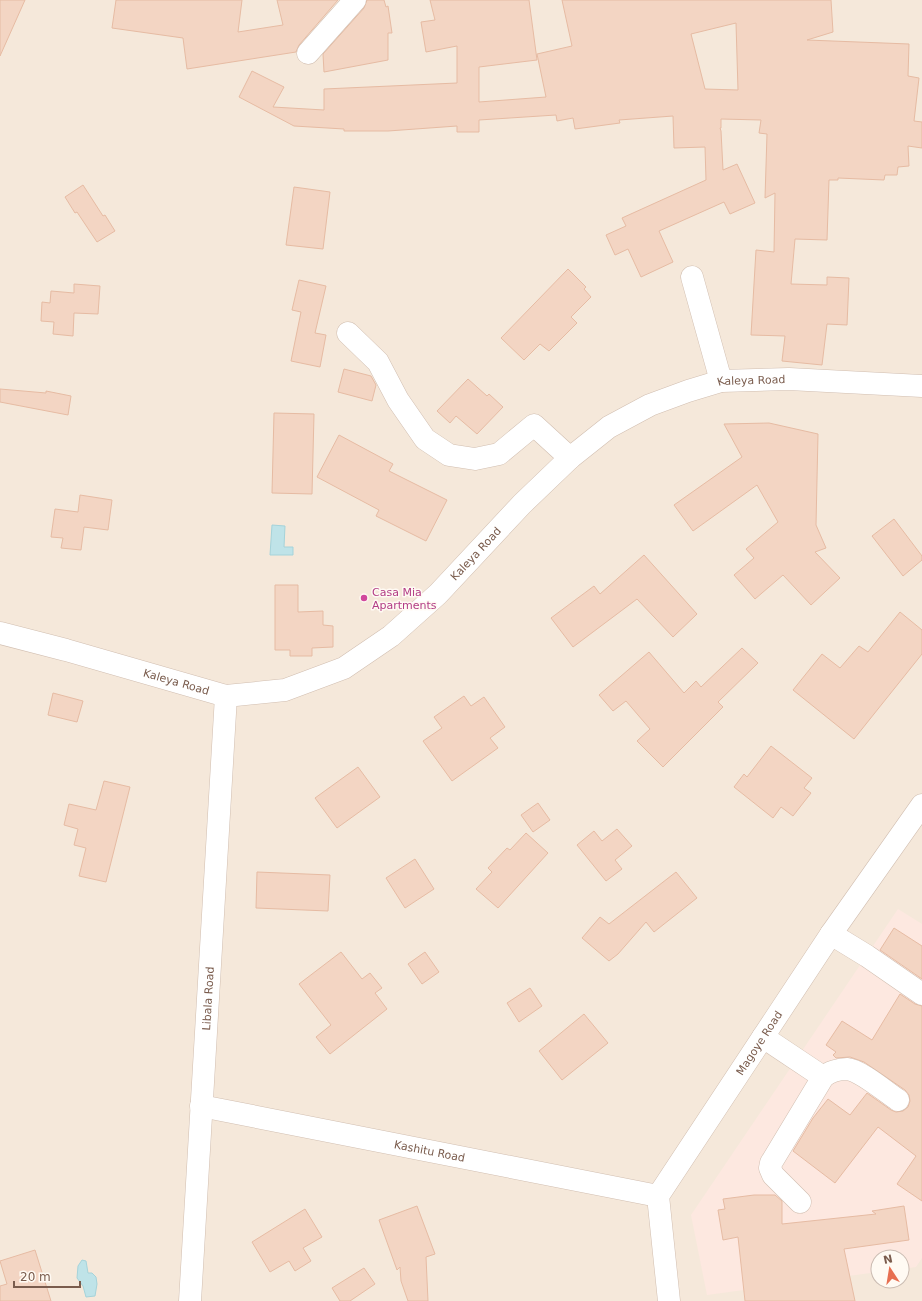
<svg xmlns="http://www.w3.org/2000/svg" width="922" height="1301" viewBox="0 0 922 1301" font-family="'DejaVu Sans',sans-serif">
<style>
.residential{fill:#f5e8da;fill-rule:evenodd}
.commercial{fill:#fde8e0}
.water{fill:#bfe3e8;stroke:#a5d3da}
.building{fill:#f3d5c3;stroke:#e6bba3;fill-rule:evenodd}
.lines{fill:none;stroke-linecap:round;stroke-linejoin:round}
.minor-casing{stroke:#d1beb0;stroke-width:23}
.minor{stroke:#fff;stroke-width:22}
.hotel-dot{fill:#d1479c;stroke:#fffaf3;stroke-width:1.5}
.labels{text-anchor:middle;stroke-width:3;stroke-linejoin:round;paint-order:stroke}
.street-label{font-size:11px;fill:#7a5c4d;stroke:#fffaf3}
.hotel-label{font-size:11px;fill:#b23c85;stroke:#fffaf3;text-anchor:start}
</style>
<rect width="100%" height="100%" fill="#fdf6ec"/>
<path class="residential" d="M 0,0 L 922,0 L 922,1301 L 0,1301 ZM 878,1257 L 902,1257 L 902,1281 L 878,1281 Z"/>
<path class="commercial" d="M 898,909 L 922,924 L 922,1258 L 916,1267 L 902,1269 L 902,1257 L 878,1257 L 878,1272 L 707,1295 L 691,1215 Z"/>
<path class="water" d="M 272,525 L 285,526 L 284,547 L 293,547 L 293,555 L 270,555 Z
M 82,1260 L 86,1261 L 88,1273 L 92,1273 L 96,1277 L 97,1284 L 95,1296 L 86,1297 L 83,1286 L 77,1278 L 78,1266 Z"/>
<path class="building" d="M 0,0 L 25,0 L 0,56 Z
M 116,0 L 242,0 L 238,32 L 283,25 L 277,0 L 338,0 L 299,45 L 296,52 L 187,69 L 183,38 L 112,28 Z
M 367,0 L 384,0 L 386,7 L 388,6 L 392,33 L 388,33 L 388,60 L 324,72 L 323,54 L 364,8 Z
M 430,0 L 529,0 L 537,60 L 479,67 L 479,102 L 546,97 L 537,54 L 572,46 L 562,0 L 831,0 L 833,32 L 807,40 L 909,44 L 908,76 L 919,78 L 914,121 L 922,122 L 922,148 L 908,146 L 909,166 L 898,167 L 897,175 L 885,175 L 884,180 L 838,178 L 838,180 L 829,180 L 827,240 L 795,239 L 791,284 L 827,285 L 827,277 L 849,278 L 847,325 L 827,324 L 822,365 L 782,361 L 785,336 L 751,335 L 756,250 L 774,252 L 775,193 L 765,198 L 767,134 L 759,133 L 761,120 L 721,119 L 721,128 L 720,128 L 721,131 L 723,170 L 737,164 L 755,203 L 730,214 L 724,202 L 659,231 L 673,262 L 641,277 L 628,249 L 615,255 L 606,235 L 626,226 L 622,218 L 706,180 L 705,147 L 674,148 L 673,116 L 619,120 L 620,123 L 575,129 L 573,118 L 557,121 L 556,115 L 479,120 L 479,132 L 457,132 L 457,126 L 388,131 L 344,131 L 344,129 L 294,126 L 239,97 L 252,71 L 284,87 L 273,107 L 324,110 L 324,89 L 457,83 L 457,46 L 426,52 L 421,22 L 435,20 ZM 736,23 L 738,90 L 705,89 L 691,34 Z
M 83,185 L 103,216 L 105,215 L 115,231 L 97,242 L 77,212 L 75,213 L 65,197 Z
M 294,187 L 330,192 L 323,249 L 286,245 Z
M 568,269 L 586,287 L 584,289 L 591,297 L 571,317 L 577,323 L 549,351 L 540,344 L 524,360 L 501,338 Z
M 299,280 L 326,286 L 315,333 L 326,335 L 320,367 L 291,361 L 301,312 L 292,310 Z
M 74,284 L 100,286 L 98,314 L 74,313 L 73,336 L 53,334 L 54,322 L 41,321 L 42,302 L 50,303 L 51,291 L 74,293 Z
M 344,369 L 371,376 L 376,385 L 372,401 L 338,392 Z
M 468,379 L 487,396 L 489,394 L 503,407 L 477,434 L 456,416 L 450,423 L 437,411 Z
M 0,389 L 46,393 L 46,391 L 71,396 L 68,415 L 0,402 Z
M 274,413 L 314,414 L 312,494 L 272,493 Z
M 769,423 L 818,434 L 816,525 L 826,548 L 815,552 L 840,578 L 811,605 L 783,575 L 755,599 L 734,575 L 754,558 L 746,549 L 778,522 L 757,485 L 693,531 L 674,505 L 742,457 L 724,424 Z
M 339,435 L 393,464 L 389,471 L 447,500 L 426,541 L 376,516 L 379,510 L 317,477 Z
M 80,495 L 112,500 L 108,530 L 84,527 L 81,550 L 61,548 L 63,538 L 51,537 L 55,509 L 78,512 Z
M 894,519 L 922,556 L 922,560 L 903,576 L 872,536 Z
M 644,555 L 697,614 L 673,637 L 637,599 L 573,647 L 551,618 L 594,586 L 600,594 Z
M 275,585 L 298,585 L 298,612 L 323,611 L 323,625 L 333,626 L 333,647 L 312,648 L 312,656 L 290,656 L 290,650 L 275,650 Z
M 900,612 L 922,630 L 922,654 L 854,739 L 793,690 L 822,654 L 840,668 L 859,646 L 868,652 Z
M 742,648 L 758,663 L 718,702 L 723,707 L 663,767 L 637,741 L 650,729 L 626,701 L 613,711 L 599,695 L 649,652 L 684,693 L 696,681 L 701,687 Z
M 53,693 L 83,701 L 77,722 L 48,715 Z
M 464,696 L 471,706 L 484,697 L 505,727 L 490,738 L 498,748 L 452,781 L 423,741 L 442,728 L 434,717 Z
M 771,746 L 812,778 L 804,788 L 811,793 L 793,816 L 781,807 L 773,818 L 734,787 L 744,774 L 747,777 Z
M 358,767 L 380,797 L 337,828 L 315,798 Z
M 104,781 L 130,787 L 106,882 L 79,876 L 86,848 L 74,845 L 78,829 L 64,825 L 69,804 L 96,810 Z
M 538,803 L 550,820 L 533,832 L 521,815 Z
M 617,829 L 632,846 L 615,860 L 622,869 L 606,881 L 577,845 L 594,831 L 602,841 Z
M 526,833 L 548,853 L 498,908 L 476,889 L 492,872 L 488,868 L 507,848 L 510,850 Z
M 415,859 L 434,889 L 405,908 L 386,878 Z
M 257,872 L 330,875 L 328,911 L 256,908 Z
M 676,872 L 697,898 L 654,932 L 646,922 L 618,954 L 609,961 L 582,938 L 600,917 L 609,924 Z
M 894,928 L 922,946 L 922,979 L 880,950 Z
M 341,952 L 362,979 L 370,973 L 382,988 L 375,993 L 387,1009 L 330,1054 L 316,1037 L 331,1025 L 299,984 Z
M 425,952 L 439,972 L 422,984 L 408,964 Z
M 530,988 L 542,1006 L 519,1022 L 507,1003 Z
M 900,994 L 915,1004 L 922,1006 L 922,1201 L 897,1184 L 916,1156 L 878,1127 L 835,1183 L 793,1151 L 813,1118 L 828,1099 L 850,1115 L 867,1093 L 891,1110 L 896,1112 L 903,1111 L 908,1107 L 910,1101 L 909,1095 L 905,1090 L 864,1062 L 850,1057 L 836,1058 L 833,1055 L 836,1052 L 826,1045 L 842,1021 L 872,1040 Z
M 584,1014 L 608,1043 L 562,1080 L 539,1051 Z
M 754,1195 L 775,1195 L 782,1201 L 782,1224 L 876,1214 L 872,1211 L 904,1206 L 909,1240 L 844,1249 L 855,1301 L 745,1301 L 738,1237 L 723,1240 L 718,1210 L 725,1209 L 723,1199 Z
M 417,1206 L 435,1254 L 426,1257 L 428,1301 L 408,1301 L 401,1281 L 400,1267 L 397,1270 L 379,1220 Z
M 305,1209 L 322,1237 L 303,1248 L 311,1261 L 295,1271 L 289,1261 L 270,1272 L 252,1242 Z
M 35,1250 L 51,1301 L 0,1301 L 0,1286 L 7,1284 L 0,1261 Z
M 364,1268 L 375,1284 L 350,1301 L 340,1301 L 332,1288 Z"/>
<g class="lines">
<g class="minor-casing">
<g id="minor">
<path d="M 308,53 L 355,0"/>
<path d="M 692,277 L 721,381"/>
<path d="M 348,333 L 378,362 L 398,400 L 425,439 L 449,455 L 475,459 L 499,454 L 534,425 L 570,458"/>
<path id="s1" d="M 0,633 L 66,650 L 226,696 L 285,690 L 344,668 L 391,636 L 438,594 L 522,504 L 570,458 L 609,427 L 650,405 L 688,391 L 721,381 L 789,379 L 922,386"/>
<path d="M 831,934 L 867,956 L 922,994"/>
<path d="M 763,1037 L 823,1077"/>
<path id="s2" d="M 201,1106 L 658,1196"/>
<path d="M 800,1202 L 773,1175 L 770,1168 L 771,1163 L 823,1077 C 829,1072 839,1069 847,1069 C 860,1070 886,1092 898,1100"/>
<path id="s3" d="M 190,1301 L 226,696"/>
<path id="s4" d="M 669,1301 L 658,1196 L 831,934 L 922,805"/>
</g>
</g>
<use href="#minor" class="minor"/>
</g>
<circle class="hotel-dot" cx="364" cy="598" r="4"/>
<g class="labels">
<g class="street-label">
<text dy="4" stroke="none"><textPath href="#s1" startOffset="868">Kaleya Road</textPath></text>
<text dy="4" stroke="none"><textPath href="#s1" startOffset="532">Kaleya Road</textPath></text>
<text dy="4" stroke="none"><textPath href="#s1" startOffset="183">Kaleya Road</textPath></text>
<text dy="4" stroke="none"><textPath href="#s3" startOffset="303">Libala Road</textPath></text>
<text dy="4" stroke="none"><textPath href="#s4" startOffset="289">Magoye Road</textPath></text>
<text dy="4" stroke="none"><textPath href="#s2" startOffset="233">Kashitu Road</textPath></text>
</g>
<g class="hotel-label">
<text x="372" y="596">Casa Mia<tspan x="372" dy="13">Apartments</tspan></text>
</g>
</g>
<g transform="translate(890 1269) rotate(348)"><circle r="19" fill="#fffaf3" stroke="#cabbb1"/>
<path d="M0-3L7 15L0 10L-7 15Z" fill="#e76f51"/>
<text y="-6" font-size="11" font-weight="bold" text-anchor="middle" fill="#7a5c4d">N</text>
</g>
<path d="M14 1281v6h66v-6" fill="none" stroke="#7a5c4d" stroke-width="2"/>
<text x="20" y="1281" font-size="12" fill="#7a5c4d" stroke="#fffaf3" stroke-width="3" paint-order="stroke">20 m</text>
</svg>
